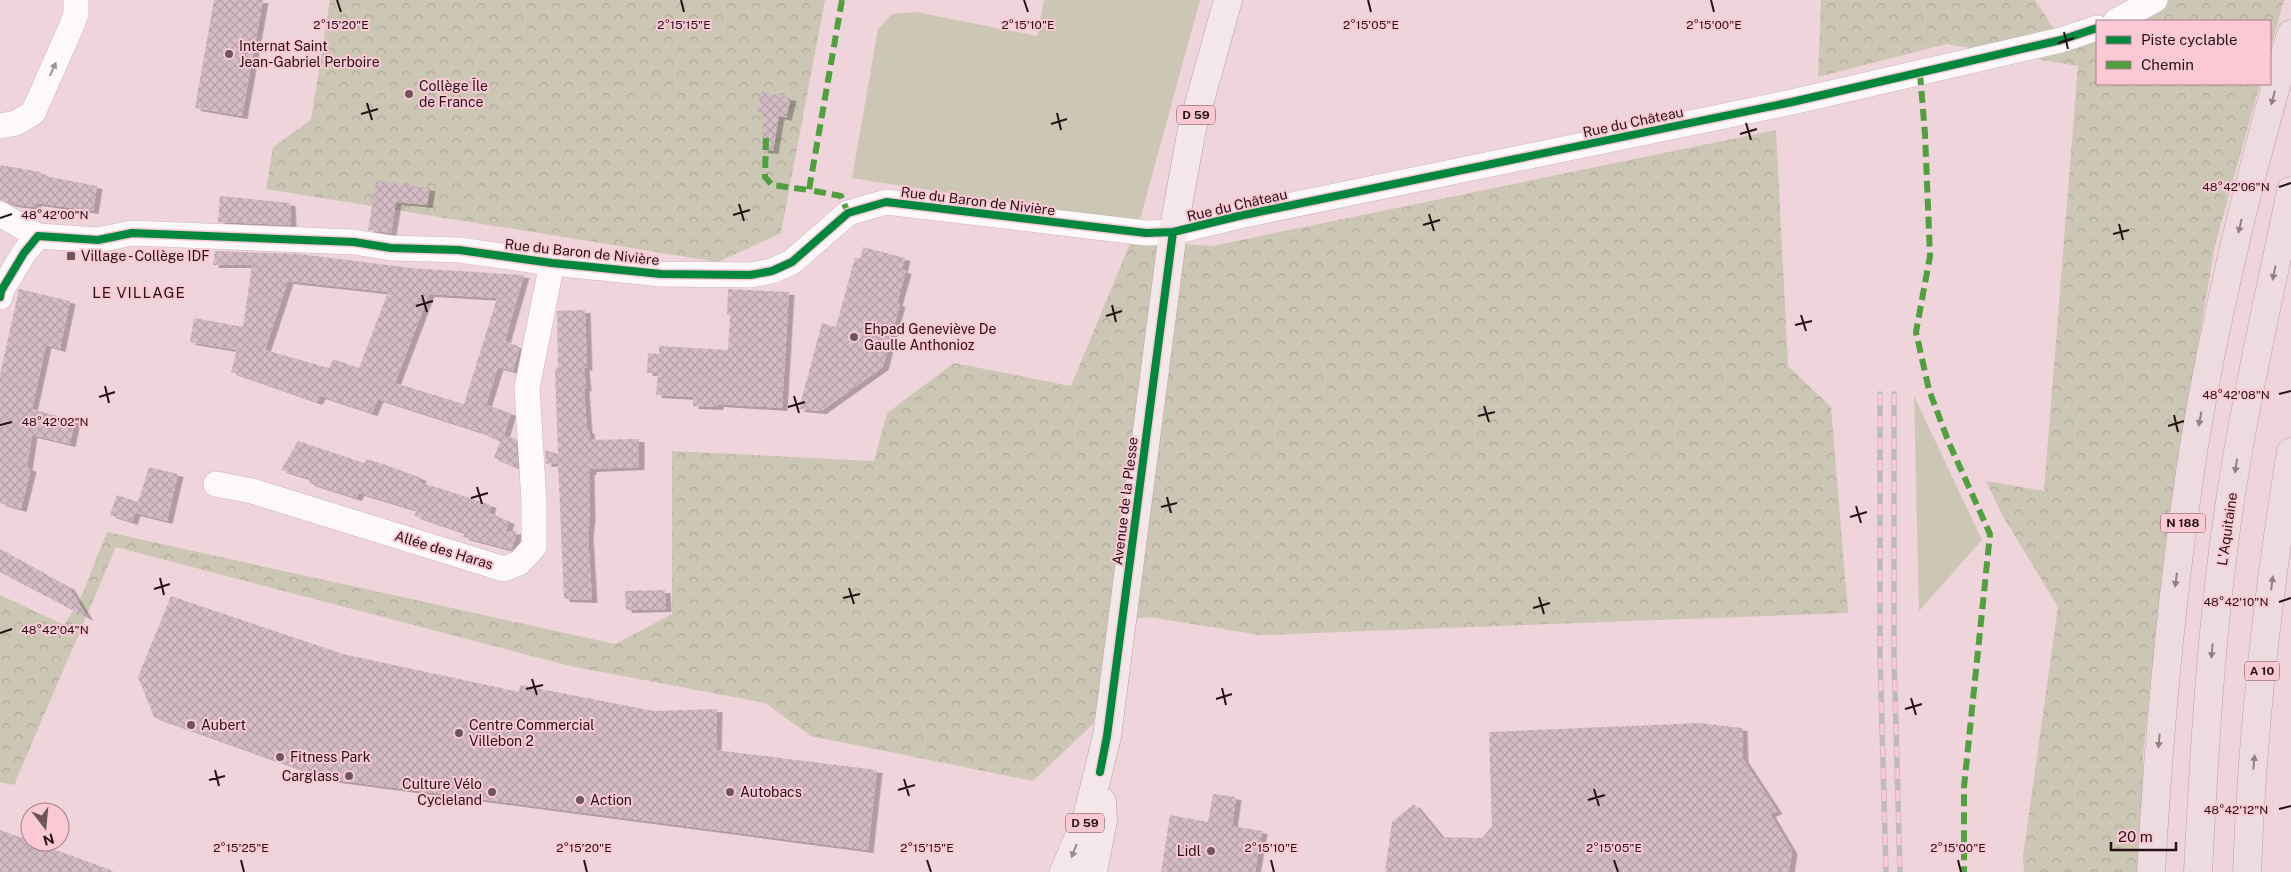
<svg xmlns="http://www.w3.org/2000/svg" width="2291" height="872" viewBox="0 0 2291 872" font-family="'Public Sans',sans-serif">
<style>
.grass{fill:#ccc6b4}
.forest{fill:url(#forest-crowns)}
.building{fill:url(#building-cross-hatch);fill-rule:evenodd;filter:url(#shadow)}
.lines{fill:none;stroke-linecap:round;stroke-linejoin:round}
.street-casing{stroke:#cab3b9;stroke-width:26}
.primary-casing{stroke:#bca0a8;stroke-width:29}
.highway-casing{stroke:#bca0a8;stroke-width:29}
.street{stroke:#fdf9fa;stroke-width:25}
.primary{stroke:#f3e7ea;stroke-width:28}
.highway{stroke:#eddbe0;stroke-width:28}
.rail-casing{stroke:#c0babc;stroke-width:5.5}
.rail{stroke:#fbc9d5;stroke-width:4;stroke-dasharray:11;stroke-linecap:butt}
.quiet{stroke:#50a040;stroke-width:6;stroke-dasharray:12 6;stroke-linecap:butt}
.cycleway-casing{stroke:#fbc9d5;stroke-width:11}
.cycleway{stroke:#00873e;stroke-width:8}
.oneway{fill:#9c9194}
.oneway2{fill:#938086}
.oneway3{fill:#97878b}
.ticks{fill:none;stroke:#261117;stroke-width:2}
.poi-dot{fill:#6d555c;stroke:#fbc9d5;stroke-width:2}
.labels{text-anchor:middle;stroke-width:4;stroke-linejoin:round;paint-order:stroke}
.shield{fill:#fbc9d5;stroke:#664850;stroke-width:1}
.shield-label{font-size:12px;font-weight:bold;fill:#261117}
.poi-label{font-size:14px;fill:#261117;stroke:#fbc9d5;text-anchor:start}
.street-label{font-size:14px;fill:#261117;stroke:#fbc9d5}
.neighbourhood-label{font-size:15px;letter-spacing:1px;fill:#261117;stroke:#fbc9d5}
.ticks-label{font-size:12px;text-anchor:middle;fill:#261117;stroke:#fbc9d5;stroke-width:4;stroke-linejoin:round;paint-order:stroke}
</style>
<defs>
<pattern id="forest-crowns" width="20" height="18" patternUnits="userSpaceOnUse" patternTransform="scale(1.25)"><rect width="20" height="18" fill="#ccc6b4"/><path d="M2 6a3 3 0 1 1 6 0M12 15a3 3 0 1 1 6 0" fill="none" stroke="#afa99a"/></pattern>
<pattern id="building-cross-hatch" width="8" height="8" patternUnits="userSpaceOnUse" patternTransform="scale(1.25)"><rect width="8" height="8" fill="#d4bcc6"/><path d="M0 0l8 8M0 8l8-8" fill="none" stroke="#b6a1a9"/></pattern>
<filter id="shadow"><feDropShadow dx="5.5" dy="3" stdDeviation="0" flood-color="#0004"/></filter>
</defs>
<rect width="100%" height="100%" fill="#f0d4db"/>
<path class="grass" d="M 1044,0 L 1200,0 L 1139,223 L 852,178 L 878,29 L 892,14 L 916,12 L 1037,36 Z
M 1914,396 L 1982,540 L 1919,611 Z"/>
<path class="forest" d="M 330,0 L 825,0 L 781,233 L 718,262 L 266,189 L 273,147 L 311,120 Z
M 1821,0 L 2035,0 L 2061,40 L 2097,28 L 2097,84 L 2260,84 L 2215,245 L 2168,520 L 2143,754 L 2142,872 L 2024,872 L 2023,856 L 2058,607 L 2001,513 L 1986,481 L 2044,491 L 2078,66 L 1946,44 L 1818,77 Z
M 2155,0 L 2284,0 L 2270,50 L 2270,21 L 2116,21 Z
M 1776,130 L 1788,366 L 1831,407 L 1848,613 L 1260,635 L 1148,617 L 1112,623 L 1093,724 L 1033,781 L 811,736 L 765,703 L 570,666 L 116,547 L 14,785 L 0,782 L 0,595 L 64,625 L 80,600 L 107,532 L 615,644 L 672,614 L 672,451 L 874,461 L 887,413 L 954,363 L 1071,386 L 1131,241 L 1212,246 Z"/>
<path class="building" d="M 214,0 L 263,0 L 242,116 L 195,108 Z
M 761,92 L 791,98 L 786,118 L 779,116 L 773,151 L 762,150 L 763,113 L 757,112 Z
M 0,165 L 41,172 L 40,175 L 97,186 L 93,211 L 36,203 L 35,207 L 12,204 L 0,200 Z
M 376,181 L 430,188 L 427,205 L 396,202 L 391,233 L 368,230 Z
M 220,196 L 290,203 L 291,225 L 218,222 Z
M 863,247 L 905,258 L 902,270 L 906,271 L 897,303 L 900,304 L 883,367 L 821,411 L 799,409 L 822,323 L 836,327 L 855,257 L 860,259 Z
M 215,251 L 300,254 L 411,268 L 524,275 L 505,341 L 520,347 L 513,371 L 498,367 L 486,405 L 511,413 L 504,435 L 516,439 L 518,468 L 494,458 L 500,441 L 478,431 L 378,399 L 372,413 L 320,396 L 317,402 L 231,372 L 237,350 L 190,342 L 194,318 L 243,327 L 252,265 L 213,265 ZM 288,281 L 388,292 L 359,368 L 333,359 L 329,368 L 265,350 ZM 429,294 L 497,298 L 464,404 L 395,383 Z
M 19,289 L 70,301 L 60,349 L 46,345 L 32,409 L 75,421 L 70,444 L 32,435 L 27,467 L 31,469 L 21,509 L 0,503 L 0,375 Z
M 728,289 L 789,292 L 782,408 L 718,404 L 718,407 L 693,406 L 693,397 L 656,395 L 658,373 L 647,373 L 648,353 L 659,354 L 659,346 L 728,350 L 730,315 L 727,315 Z
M 585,310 L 587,367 L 584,368 L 586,388 L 584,389 L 587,430 L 589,431 L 590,440 L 639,439 L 639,467 L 591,469 L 591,472 L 589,472 L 590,518 L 588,534 L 592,600 L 564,599 L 558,463 L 546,464 L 545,450 L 558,454 L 555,369 L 558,368 L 557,311 Z
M 298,441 L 364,463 L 366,459 L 386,465 L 421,478 L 420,482 L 491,505 L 489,513 L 509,521 L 506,532 L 517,531 L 512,550 L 463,537 L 465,533 L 415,516 L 416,510 L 359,493 L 356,498 L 309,483 L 310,479 L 281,470 Z
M 149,467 L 178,474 L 167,521 L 135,513 L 132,522 L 110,515 L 117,495 L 138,502 Z
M 0,549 L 69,587 L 88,618 L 0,572 Z
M 665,590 L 666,609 L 626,610 L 625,591 Z
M 171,596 L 343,654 L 519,692 L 520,685 L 654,711 L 717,709 L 716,750 L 877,770 L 868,850 L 328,779 L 154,717 L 138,677 Z
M 1700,723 L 1742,728 L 1743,759 L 1777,811 L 1770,814 L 1792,851 L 1789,872 L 1385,872 L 1392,822 L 1414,804 L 1441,837 L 1482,838 L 1492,826 L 1489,732 Z
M 1213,794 L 1236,797 L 1232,826 L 1262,831 L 1255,872 L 1161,872 L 1170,815 L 1208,822 Z
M 0,830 L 111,870 L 110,872 L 0,872 Z"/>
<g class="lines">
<g class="street-casing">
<path id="street" d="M 2116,21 L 2155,0
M 0,126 L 16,123 L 33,113 L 72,25 L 76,13 L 76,0
M 0,214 L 38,236
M 0,297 L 1,291 L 24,253 L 38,236 L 98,240 L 132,233 L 354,242 L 391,248 L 459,250 L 552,263 L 661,274 L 750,275 L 772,271 L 792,262 L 848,213 L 886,202 L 1146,233 L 1173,232 L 1239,216 L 1792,102 L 2061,40 L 2097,28
M 216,484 L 252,491 L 504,569 L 519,563 L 534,547 L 534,502 L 527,388 L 552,263"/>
</g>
<g class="primary-casing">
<path id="primary" d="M 1064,872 L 1087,817 L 1107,736 L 1173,232 L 1192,129 L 1228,0
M 1093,872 L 1103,820 L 1102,802"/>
</g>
<g class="highway-casing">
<path id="highway" d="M 2151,872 C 2159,729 2172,588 2194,446 C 2217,307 2251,169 2291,34
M 2198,872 C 2205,734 2213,595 2237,458 C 2252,368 2273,279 2291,191
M 2247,872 C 2252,732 2268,591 2291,452"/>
</g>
<use href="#street" class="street"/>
<use href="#primary" class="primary"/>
<use href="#highway" class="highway"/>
<g class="rail-casing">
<path id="rail" d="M 1880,394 L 1880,653 L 1886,872
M 1894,394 L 1894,655 L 1900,872"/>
</g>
<use href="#rail" class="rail"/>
<path class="quiet" d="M 842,0 L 809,190 L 841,196 L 848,213
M 1920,73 L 1925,134 L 1930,256 L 1916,332 L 1929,390 L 1949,443 L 1990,534 L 1964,787 L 1964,872
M 766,138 L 765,177 L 772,185 L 809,190"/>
<g class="cycleway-casing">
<path id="cycleway" d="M 0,297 L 1,291 L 24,253 L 38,236 L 98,240 L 132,233 L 354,242 L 391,248 L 459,250 L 552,263 L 661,274 L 750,275 L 772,271 L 792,262 L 848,213 L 886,202 L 1146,233 L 1173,232 L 1239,216 L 1792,102 L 2061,40 L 2097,28
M 1100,772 L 1107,736 L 1173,232"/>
</g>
<use href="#cycleway" class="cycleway"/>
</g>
<defs><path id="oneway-solid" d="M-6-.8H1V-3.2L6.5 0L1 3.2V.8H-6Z" transform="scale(1.25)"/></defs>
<use class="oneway" href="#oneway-solid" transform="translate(53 69) rotate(-66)"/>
<g class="oneway2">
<use href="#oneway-solid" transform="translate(2273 98) rotate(105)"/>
<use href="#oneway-solid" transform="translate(2240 226) rotate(103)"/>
<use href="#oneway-solid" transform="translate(2274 273) rotate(102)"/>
<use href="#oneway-solid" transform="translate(2200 419) rotate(101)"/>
<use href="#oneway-solid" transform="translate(2236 466) rotate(98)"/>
<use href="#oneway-solid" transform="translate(2176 580) rotate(97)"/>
<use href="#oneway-solid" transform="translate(2272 583) rotate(-83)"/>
<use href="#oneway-solid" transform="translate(2212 651) rotate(95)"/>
<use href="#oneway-solid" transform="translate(2159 741) rotate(95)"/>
<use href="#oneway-solid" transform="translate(2254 762) rotate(-85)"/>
</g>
<use class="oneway3" href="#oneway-solid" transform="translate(1074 851) rotate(111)"/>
<path class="ticks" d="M 337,0 L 341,12M 681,0 L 684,12M 1024,0 L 1028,12M 1368,0 L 1371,12M 1711,0 L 1714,12M 2064,32 L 2068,49M 2058,43 L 2074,38M 367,103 L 372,120M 1057,113 L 1061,130M 361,114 L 378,109M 1746,123 L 1751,140M 1051,124 L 1067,119M 1740,134 L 1757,129M 2279,187 L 2291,183M 739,204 L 744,221M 1429,214 L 1434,231M 733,215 L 750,210M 0,218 L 12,214M 2119,224 L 2123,240M 1423,225 L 1440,220M 2113,234 L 2129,230M 422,295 L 427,312M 1112,305 L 1116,322M 416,306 L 433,301M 1801,315 L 1806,331M 1106,316 L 1122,311M 1795,325 L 1812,321M 105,386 L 109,403M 2279,394 L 2291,391M 794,396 L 799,413M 99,397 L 115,392M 1484,406 L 1489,422M 788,407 L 805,402M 2174,415 L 2178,432M 1478,416 L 1495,412M 0,425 L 12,422M 2168,426 L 2184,421M 477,487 L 482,504M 1167,497 L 1171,513M 471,498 L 488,493M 1856,506 L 1861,523M 1161,507 L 1177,503M 1850,517 L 1867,512M 160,578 L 164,595M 849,588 L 854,604M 154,589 L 170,584M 1539,597 L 1544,614M 843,598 L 860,594M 2279,602 L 2291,598M 1533,608 L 1550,603M 0,633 L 12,629M 532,679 L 537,695M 1222,688 L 1226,705M 526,689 L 543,685M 1911,698 L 1916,715M 1216,699 L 1232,694M 1905,709 L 1922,704M 215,770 L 219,786M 904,779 L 909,796M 209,780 L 225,776M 1594,789 L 1599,806M 898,790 L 915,785M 1588,800 L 1605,795M 2279,809 L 2291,806M 241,860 L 244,872M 584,860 L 587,872M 927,860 L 931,872M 1271,860 L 1274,872M 1614,860 L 1618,872M 1958,860 L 1961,872"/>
<g class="poi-dot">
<circle cx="229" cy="54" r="5"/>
<circle cx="409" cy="94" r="5"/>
<rect x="66" y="251" width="10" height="10" rx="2.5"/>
<circle cx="854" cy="337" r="5"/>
<circle cx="191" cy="725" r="5"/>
<circle cx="459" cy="733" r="5"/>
<circle cx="280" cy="757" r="5"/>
<circle cx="349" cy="776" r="5"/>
<circle cx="492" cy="792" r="5"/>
<circle cx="730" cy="792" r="5"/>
<circle cx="580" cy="800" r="5"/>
<circle cx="1211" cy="851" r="5"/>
</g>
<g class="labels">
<g class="shield">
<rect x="1177" y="105.5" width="38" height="19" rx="4"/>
<rect x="2160.5" y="513.5" width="45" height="19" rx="4"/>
<rect x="2244.5" y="661.5" width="35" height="19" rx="4"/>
<rect x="1066" y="813.5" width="38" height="19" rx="4"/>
</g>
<g class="shield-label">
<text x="1196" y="119">D 59</text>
<text x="2183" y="527">N 188</text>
<text x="2262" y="675">A 10</text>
<text x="1085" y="827">D 59</text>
</g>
<g class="poi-label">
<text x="239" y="51">Internat Saint<tspan x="239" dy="16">Jean-Gabriel Perboire</tspan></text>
<text x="419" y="91">Collège Île<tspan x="419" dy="16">de France</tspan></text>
<text x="81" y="261">Village - Collège IDF</text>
<text x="864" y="334">Ehpad Geneviève De<tspan x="864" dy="16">Gaulle Anthonioz</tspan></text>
<text x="201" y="730">Aubert</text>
<text x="469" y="730">Centre Commercial<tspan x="469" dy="16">Villebon 2</tspan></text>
<text x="290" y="762">Fitness Park</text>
<text x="339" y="781" text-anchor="end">Carglass</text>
<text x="482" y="789" text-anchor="end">Culture Vélo<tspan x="482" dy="16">Cycleland</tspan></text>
<text x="740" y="797">Autobacs</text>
<text x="590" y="805">Action</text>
<text x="1201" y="856" text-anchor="end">Lidl</text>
</g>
<g class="street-label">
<text transform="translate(1633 122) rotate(-12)" y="5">Rue du Château</text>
<text transform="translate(978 201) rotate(7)" y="5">Rue du Baron de Nivière</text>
<text transform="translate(1237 205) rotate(-13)" y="5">Rue du Château</text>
<text transform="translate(582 252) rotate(6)" y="5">Rue du Baron de Nivière</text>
<text transform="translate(1125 501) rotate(-83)" y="5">Avenue de la Plesse</text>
<text transform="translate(2227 529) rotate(-82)" y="5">L'Aquitaine</text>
<text transform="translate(444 550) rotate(17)" y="5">Allée des Haras</text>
</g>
<g class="neighbourhood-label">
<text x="139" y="298">LE VILLAGE</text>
</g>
</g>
<g class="ticks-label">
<text x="341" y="29">2°15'20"E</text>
<text x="684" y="29">2°15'15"E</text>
<text x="1028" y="29">2°15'10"E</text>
<text x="1371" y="29">2°15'05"E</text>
<text x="1714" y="29">2°15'00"E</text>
<text x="2236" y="191">48°42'06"N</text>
<text x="55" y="219">48°42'00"N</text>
<text x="2236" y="399">48°42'08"N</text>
<text x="55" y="426">48°42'02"N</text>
<text x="2236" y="606">48°42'10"N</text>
<text x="55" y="634">48°42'04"N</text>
<text x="2236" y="814">48°42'12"N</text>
<text x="241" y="852">2°15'25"E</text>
<text x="584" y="852">2°15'20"E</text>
<text x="927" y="852">2°15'15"E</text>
<text x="1271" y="852">2°15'10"E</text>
<text x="1614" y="852">2°15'05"E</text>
<text x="1958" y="852">2°15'00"E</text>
</g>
<rect x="2096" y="20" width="175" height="65" fill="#fbc9d5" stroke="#a67f89"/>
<rect x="2106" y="36" width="25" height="8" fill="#00873e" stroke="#a67f89"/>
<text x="2141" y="45" font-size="15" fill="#261117">Piste cyclable</text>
<rect x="2106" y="61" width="25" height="8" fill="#50a040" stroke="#a67f89"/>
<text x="2141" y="70" font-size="15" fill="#261117">Chemin</text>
<g transform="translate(45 827) rotate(164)"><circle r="24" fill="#fbc9d5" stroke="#a67f89"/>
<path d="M0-4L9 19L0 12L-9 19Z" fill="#6d555c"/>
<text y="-8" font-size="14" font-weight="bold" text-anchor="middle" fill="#261117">N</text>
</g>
<path d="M2111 842v8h65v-8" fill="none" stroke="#261117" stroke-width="2.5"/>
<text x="2118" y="842" font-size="15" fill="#261117" stroke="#fbc9d5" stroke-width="4" paint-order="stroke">20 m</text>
</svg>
